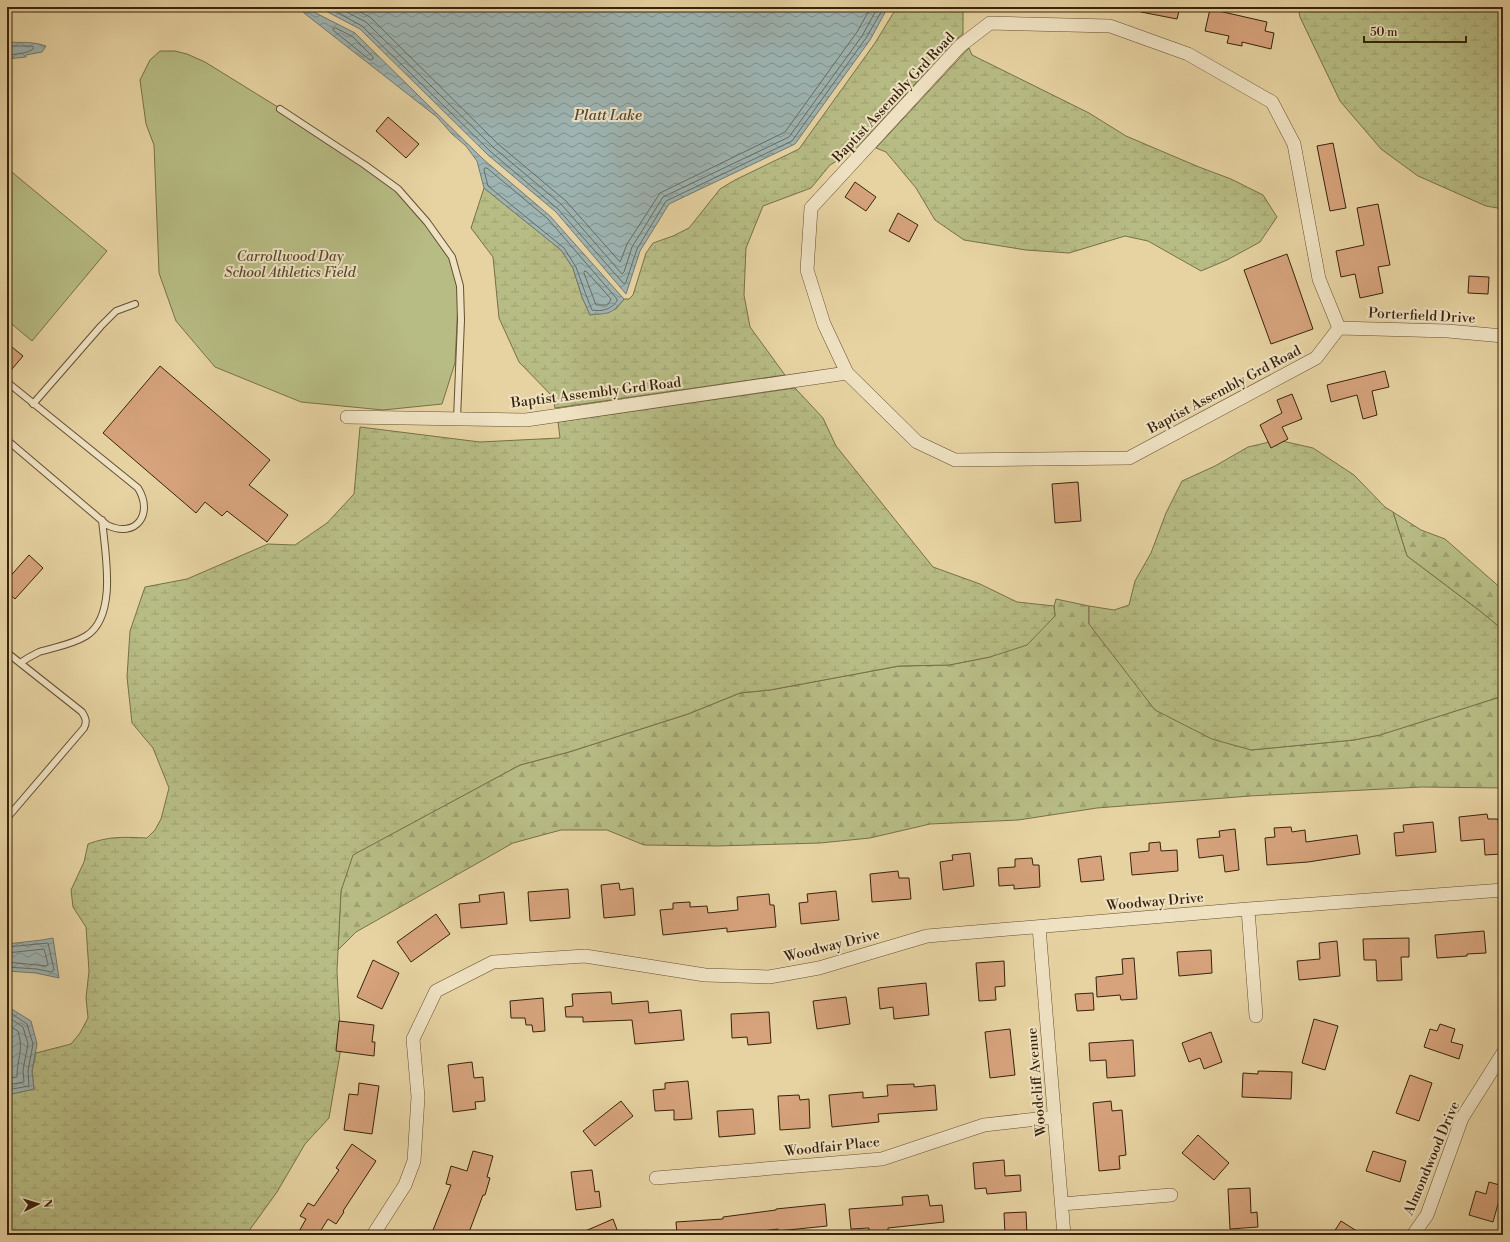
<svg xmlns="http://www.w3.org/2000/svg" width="1510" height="1242" viewBox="0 0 1510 1242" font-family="'Libre Bodoni',serif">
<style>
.forest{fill:url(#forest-firs);stroke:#787048}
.wetland{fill:url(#wetland-marsh);stroke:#787048}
.park{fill:#b7bc84;stroke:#787048}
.water{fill:url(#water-waves);stroke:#757a70}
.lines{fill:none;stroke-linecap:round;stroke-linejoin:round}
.shore{stroke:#6b6c60;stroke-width:1}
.building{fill:#d6a37c;stroke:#39230d}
.lane-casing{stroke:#644f32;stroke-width:8}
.street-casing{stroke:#644f32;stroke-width:14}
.lane{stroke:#efe2c3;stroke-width:6}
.street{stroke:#efe2c3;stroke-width:13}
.labels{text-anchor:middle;stroke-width:4;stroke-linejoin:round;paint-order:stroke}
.street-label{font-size:14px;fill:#39230d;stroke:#efe2c3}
.park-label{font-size:14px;font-style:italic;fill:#58492b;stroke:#efe2c3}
.water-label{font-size:15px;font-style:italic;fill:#524736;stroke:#efe2c3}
</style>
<defs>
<pattern id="forest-firs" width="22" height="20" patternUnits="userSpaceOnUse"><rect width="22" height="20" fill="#b7bc84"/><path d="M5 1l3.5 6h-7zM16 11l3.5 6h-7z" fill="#9ea171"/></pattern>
<pattern id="wetland-marsh" width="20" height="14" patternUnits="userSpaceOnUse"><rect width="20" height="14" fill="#b7bc84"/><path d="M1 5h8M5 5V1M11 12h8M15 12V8" fill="none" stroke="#9ea171"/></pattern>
<pattern id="water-waves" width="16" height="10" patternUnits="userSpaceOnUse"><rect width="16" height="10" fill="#9db4b2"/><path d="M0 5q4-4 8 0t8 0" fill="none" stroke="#81928f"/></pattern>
</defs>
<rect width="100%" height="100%" fill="#e7d3a2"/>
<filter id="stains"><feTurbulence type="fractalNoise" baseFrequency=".005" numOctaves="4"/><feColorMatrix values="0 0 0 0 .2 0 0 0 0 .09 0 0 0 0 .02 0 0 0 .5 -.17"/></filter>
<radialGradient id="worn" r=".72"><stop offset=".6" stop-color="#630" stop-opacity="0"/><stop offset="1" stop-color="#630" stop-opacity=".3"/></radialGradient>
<path class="forest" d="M 1393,512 L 1421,530 L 1445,539 L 1503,590 L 1503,630 L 1480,611 L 1407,556 Z
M 1056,599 L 1089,606 L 1089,624 L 1251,750 L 1354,740 L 1379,735 L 1503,696 L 1503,788 L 1422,787 L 1250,796 L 1097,808 L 1018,820 L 930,824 L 870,838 L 820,843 L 717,846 L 644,845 L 607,830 L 561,830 L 513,843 L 356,932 L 338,950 L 341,890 L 352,855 L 520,765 L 569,752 L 688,714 L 740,693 L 770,690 L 899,666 L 949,665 L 990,657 L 1055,616 L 1054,606 Z"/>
<path class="wetland" d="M 897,7 L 963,7 L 963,34 L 954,41 L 855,150 L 830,165 L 811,188 L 763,206 L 746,248 L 744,295 L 750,327 L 785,375 L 555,408 L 553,397 L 519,362 L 499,318 L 493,257 L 471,228 L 484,188 L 561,250 L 573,268 L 582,297 L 590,315 L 616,309 L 624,299 L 629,299 L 633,295 L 646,253 L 653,243 L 673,236 L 689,228 L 720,189 L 735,180 L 799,149 L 875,43 Z
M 1298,7 L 1503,7 L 1503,209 L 1486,206 L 1418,176 L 1381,149 L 1340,101 L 1300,17 Z
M 969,48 L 972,55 L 1089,113 L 1126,136 L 1199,167 L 1231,179 L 1263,195 L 1277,217 L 1260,242 L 1227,260 L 1201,271 L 1148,241 L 1125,236 L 1069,253 L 1026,250 L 964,240 L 935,220 L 916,188 L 886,152 L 876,148 Z
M 795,388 L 823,418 L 836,446 L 933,567 L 980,584 L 1017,602 L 1054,606 L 1055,616 L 1027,645 L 990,657 L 949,665 L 899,666 L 770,690 L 740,693 L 688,714 L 569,752 L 520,765 L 353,855 L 341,891 L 337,971 L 341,1048 L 329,1118 L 305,1144 L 277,1192 L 246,1235 L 7,1235 L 7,1095 L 34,1089 L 32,1071 L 36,1053 L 71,1044 L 80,1033 L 88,1018 L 86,998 L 89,971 L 86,927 L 73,907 L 71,890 L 84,862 L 88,844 C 109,836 124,837 147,838 L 155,830 L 161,819 L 169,788 L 153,748 L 132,723 L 127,677 L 130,631 L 145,587 L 187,579 L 268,544 L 295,545 L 327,523 L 354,494 L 360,427 L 480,442 L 560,438 L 558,422 Z
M 1278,440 L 1313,448 L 1354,475 L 1385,507 L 1393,512 L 1407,556 L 1480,611 L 1503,630 L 1503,696 L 1380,735 L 1354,740 L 1251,750 L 1212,739 L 1155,710 L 1089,624 L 1089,606 L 1114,610 L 1129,605 L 1135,581 L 1151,553 L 1166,513 L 1182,481 L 1215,466 L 1248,447 Z"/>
<path class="park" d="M 160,51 L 175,51 L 187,54 L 205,62 L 294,117 L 402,191 L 449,253 L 459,283 L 455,363 L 442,404 L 383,410 L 301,402 L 215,367 L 176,321 L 159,273 L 154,145 L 146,124 L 140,80 L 150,60 Z
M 7,168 L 107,251 L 32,341 L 7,320 Z"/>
<path class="water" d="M 298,7 L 304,7 L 355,33 L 483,159 L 550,216 L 624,299 C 611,315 609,313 590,315 L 582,297 L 573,268 L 561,250 L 484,188 L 477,161 L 466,146 L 452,134 L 437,117 L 304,13 Z
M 318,7 L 888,7 L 870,40 L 795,144 L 669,204 L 640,251 L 626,294 L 556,212 L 488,155 L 360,29 Z
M 7,42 C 21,43 32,41 46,46 L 42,52 L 26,55 L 26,57 L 7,59 Z
M 53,938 L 59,978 L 36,973 L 7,971 L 7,944 L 42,940 Z
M 10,1008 L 31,1021 L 37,1044 L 32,1071 L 34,1089 L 7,1095 L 7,1012 Z"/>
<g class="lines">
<path class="shore" d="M 327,7 L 362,26 L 491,152 L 558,209 L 624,284 L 626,282 L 637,249 L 666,201 L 792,141 L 866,38 L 884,7
M 337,7 L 366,22 L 494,148 L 562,205 L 622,274 L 624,272 L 632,247 L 663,197 L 789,137 L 862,36 L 878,7
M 350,7 L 370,17 L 498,144 L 566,201 L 620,262 L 621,260 L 627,244 L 660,193 L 785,132 L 857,32 L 871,7
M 336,28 L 353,37 L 373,57 L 373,59 L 370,60 L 334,31 L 333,29 Z
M 7,46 L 32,46 L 34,48 C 28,54 16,54 7,55
M 485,168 L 487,168 L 548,219 L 617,299 L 617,301 C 611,309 603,312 592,310 L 586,295 L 576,267 L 564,248 L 488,186 L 484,170 Z
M 585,271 L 587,272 L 611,299 L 609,303 L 606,305 L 596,305 L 584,273 Z
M 7,947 L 48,943 L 54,970 L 51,972 L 37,969 L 7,967
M 7,953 L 44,949 L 48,964 L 46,966 L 7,962
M 7,1014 L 12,1014 L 27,1024 L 33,1044 L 28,1071 L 29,1086 L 7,1090
M 7,1019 L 11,1019 L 23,1027 L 28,1044 L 23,1070 L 24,1082 L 7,1085
M 7,1025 L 18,1031 C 24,1051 17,1058 17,1077 L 7,1079"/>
</g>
<path class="building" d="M 1142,7 L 1180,7 L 1177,19 L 1141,12 Z
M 1210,9 L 1267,22 L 1265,31 L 1274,33 L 1271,49 L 1242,42 L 1242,46 L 1227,43 L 1229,36 L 1205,31 Z
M 388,117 L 419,144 L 406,158 L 376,131 Z
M 1333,143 L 1346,208 L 1330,211 L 1317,146 Z
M 855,182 L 876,197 L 866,211 L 845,197 Z
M 1378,204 L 1390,265 L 1378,267 L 1383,293 L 1360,298 L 1355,274 L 1341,277 L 1336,251 L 1364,245 L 1357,208 Z
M 898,213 L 918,225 L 909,242 L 889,231 Z
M 1287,254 L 1313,329 L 1271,344 L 1244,270 Z
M 1469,276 L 1489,277 L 1488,294 L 1468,293 Z
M 7,343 L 23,356 L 7,375 Z
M 160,366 L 270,460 L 249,485 L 288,515 L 267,542 L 227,511 L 222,516 L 205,502 L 196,513 L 103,433 Z
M 1385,371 L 1389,387 L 1372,391 L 1377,415 L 1363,419 L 1357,395 L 1331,402 L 1327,385 Z
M 1292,394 L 1302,419 L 1282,427 L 1288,439 L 1271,448 L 1260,425 L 1282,413 L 1277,400 Z
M 1078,482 L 1081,521 L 1055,523 L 1052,484 Z
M 29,555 L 43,568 L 15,599 L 7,592 L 7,580 Z
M 1487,814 L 1488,819 L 1498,819 L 1501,854 L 1485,855 L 1484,839 L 1461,841 L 1459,817 Z
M 1433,822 L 1436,852 L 1396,856 L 1394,833 L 1404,832 L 1403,825 Z
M 1291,827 L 1292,832 L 1305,830 L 1306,842 L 1357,835 L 1360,854 L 1308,862 L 1267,865 L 1265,838 L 1275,837 L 1274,828 Z
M 1235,829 L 1239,870 L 1225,872 L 1223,855 L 1199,858 L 1197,839 L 1220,837 L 1219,831 Z
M 1160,842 L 1161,851 L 1177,850 L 1178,871 L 1132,875 L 1130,853 L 1149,851 L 1149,843 Z
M 970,853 L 974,886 L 943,890 L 940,862 L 953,860 L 952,855 Z
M 1101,856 L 1104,880 L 1081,882 L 1078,859 Z
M 1032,858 L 1033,865 L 1039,865 L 1040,887 L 1014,889 L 1014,885 L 999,886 L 998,868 L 1015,867 L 1015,859 Z
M 898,871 L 899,878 L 909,878 L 911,899 L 872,902 L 870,874 Z
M 619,883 L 620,890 L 633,888 L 635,915 L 604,918 L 601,885 Z
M 568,889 L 570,918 L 530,921 L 528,892 Z
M 836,891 L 839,920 L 801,924 L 799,903 L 808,902 L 807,894 Z
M 504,892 L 507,924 L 461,928 L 459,904 L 480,902 L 479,895 Z
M 769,894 L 770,905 L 774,905 L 776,927 L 727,932 L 727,928 L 663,935 L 660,910 L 673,909 L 673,903 L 690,902 L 690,907 L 707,906 L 708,913 L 738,910 L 737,897 Z
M 436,914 L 450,934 L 411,962 L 397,942 Z
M 1484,931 L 1486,953 L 1467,954 L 1467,956 L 1437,958 L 1435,935 Z
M 1409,938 L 1409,957 L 1401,957 L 1402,980 L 1377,981 L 1376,960 L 1364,960 L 1363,939 Z
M 1337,941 L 1340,976 L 1299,980 L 1297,961 L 1320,959 L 1319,943 Z
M 1211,950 L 1212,973 L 1179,976 L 1177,952 Z
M 1134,958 L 1137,999 L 1121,1000 L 1120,995 L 1097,997 L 1096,977 L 1123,974 L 1122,959 Z
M 373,960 L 399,973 L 382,1009 L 357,997 Z
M 1004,961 L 1005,986 L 995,987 L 996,1000 L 979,1001 L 976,963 Z
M 926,983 L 929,1015 L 894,1019 L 893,1007 L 880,1009 L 878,988 Z
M 611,992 L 612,1004 L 648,1001 L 649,1013 L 681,1010 L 684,1040 L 635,1044 L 632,1020 L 583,1022 L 583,1017 L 566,1017 L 565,1007 L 573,1006 L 572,994 Z
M 1093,993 L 1094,1010 L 1077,1011 L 1075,994 Z
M 846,997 L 850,1024 L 817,1029 L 813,1001 Z
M 543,998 L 545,1031 L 533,1032 L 532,1025 L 526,1025 L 525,1018 L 511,1018 L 510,1001 Z
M 769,1012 L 771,1043 L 748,1045 L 747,1037 L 732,1038 L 731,1014 Z
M 1314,1019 L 1338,1026 L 1325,1070 L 1302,1063 Z
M 339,1021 L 374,1025 L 372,1042 L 375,1042 L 374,1056 L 336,1051 Z
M 1440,1024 L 1455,1029 L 1451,1042 L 1463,1045 L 1459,1059 L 1424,1047 L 1430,1029 L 1437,1031 Z
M 1010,1029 L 1015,1075 L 990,1078 L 985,1032 Z
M 1211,1032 L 1222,1062 L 1204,1069 L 1200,1058 L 1189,1062 L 1182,1043 Z
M 1133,1040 L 1135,1076 L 1107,1078 L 1106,1060 L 1090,1061 L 1089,1043 Z
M 472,1062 L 474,1078 L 483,1077 L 485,1101 L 475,1102 L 476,1109 L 453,1112 L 448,1065 Z
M 1258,1071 L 1292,1072 L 1291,1099 L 1242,1097 L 1243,1073 L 1258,1074 Z
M 1410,1075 L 1432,1083 L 1419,1121 L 1396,1113 Z
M 688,1081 L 692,1119 L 674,1120 L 674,1110 L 655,1111 L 653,1090 L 665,1089 L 665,1083 Z
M 359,1083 L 379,1086 L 372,1134 L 344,1130 L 349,1094 L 358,1095 Z
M 914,1084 L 914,1087 L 935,1085 L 937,1110 L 878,1114 L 879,1122 L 832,1127 L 829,1095 L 863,1092 L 863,1098 L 888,1096 L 887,1085 Z
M 799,1095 L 800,1100 L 809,1099 L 810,1128 L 780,1130 L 778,1096 Z
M 621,1101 L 633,1116 L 595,1146 L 583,1131 Z
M 1111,1101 L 1112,1111 L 1122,1110 L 1126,1155 L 1119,1156 L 1120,1169 L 1099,1171 L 1093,1103 Z
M 753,1109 L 755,1134 L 719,1137 L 717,1111 Z
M 1198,1135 L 1229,1163 L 1214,1180 L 1182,1153 Z
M 352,1144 L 376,1161 L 343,1211 L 344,1212 L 336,1224 L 328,1219 L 318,1235 L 297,1235 L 306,1219 L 300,1216 L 308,1203 L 314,1206 L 339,1170 L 336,1168 Z
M 473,1151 L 493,1156 L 487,1177 L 490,1178 L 485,1195 L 483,1195 L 468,1235 L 431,1235 L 451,1185 L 446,1184 L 451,1166 L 467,1171 Z
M 1373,1151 L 1406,1161 L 1400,1182 L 1366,1171 Z
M 1004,1160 L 1005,1176 L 1020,1175 L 1021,1191 L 987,1194 L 986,1188 L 975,1189 L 973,1163 Z
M 592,1170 L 595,1192 L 599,1191 L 601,1207 L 576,1210 L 571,1172 Z
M 1489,1182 L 1503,1186 L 1493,1222 L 1469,1215 L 1476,1191 L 1486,1194 Z
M 1250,1188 L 1251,1213 L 1257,1212 L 1258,1227 L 1230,1229 L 1228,1189 Z
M 928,1195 L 930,1206 L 942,1205 L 944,1222 L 888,1228 L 888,1234 L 869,1235 L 869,1228 L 851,1229 L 849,1209 L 903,1205 L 902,1197 Z
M 825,1204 L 827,1226 L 778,1231 L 778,1229 L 729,1235 L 677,1235 L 676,1222 L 723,1219 L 723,1217 L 776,1210 L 776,1209 Z
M 1026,1212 L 1027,1235 L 1005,1235 L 1004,1213 Z
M 613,1219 L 619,1235 L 576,1235 Z
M 1341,1221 L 1363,1235 L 1332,1235 Z"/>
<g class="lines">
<g class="lane-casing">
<path id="lane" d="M 280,109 L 365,165 L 398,189 L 427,222 L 452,257 L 460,286 L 461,320 L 457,419
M 7,382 L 138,488 C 154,514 136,539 107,525 L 7,440
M 33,404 L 101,326 L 116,311 L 135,304
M 7,655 L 10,655 L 82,712 C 86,718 87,722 84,728 L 7,818
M 20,663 C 26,659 33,655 39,652 C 55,647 71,645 86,636 C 118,616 105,552 102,520"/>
</g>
<g class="street-casing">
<path id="street" d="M 990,23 L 1110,26 L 1188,54 L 1272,102 L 1294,144 L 1319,279 L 1339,328 L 1316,358 L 1129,458 L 955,460 L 917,442 L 847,373 L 824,324 L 807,270 L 811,208 L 960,46 Z
M 1339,328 L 1448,331 L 1503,336
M 347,417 L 526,420 L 847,373
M 1248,909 L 1256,1016
M 1039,927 L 1064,1235
M 656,1178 L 882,1159 L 984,1125 L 1055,1117
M 1062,1204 L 1171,1195
M 373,1235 L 405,1185 L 414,1161 L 418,1097 L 413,1039 L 436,991 L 493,962 L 585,956 L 705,975 L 769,977 L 819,968 L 927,936 L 1248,909 L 1503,890
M 1413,1235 L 1427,1215 L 1462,1118 L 1503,1053"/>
</g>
<use href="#lane" class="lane"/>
<use href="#street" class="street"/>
</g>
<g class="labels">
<g class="street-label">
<text transform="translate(893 97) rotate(-47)" y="5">Baptist Assembly Grd Road</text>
<text transform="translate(1422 315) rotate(3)" y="5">Porterfield Drive</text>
<text transform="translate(1224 389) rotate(-28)" y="5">Baptist Assembly Grd Road</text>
<text transform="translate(596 392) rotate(-7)" y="5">Baptist Assembly Grd Road</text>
<text transform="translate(1155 901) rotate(-5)" y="5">Woodway Drive</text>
<text transform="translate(832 945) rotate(-14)" y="5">Woodway Drive</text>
<text transform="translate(1036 1082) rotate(-95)" y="5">Woodcliff Avenue</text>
<text transform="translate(832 1146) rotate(-6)" y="5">Woodfair Place</text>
<text transform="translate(1431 1158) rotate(-67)" y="5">Almondwood Drive</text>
</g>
<g class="park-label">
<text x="290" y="261">Carrollwood Day<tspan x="290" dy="16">School Athletics Field</tspan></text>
</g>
<g class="water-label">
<text x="608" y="120">Platt Lake</text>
</g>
</g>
<rect width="1510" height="1242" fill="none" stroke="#e7d3a2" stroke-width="24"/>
<rect x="8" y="8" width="1494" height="1226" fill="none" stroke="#39230d" stroke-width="2"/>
<rect x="12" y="12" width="1486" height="1218" fill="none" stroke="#39230d"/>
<g transform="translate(38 1204) rotate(85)" stroke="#efe2c3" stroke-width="3" paint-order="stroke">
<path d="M0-3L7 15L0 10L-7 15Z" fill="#39230d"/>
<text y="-6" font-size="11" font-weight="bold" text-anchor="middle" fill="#39230d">N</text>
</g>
<path d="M1364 36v6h102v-6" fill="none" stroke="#39230d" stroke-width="2"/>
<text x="1370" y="36" font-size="12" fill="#39230d" stroke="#efe2c3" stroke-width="3" paint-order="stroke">50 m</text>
<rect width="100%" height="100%" filter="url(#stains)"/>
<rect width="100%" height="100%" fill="url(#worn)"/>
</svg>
